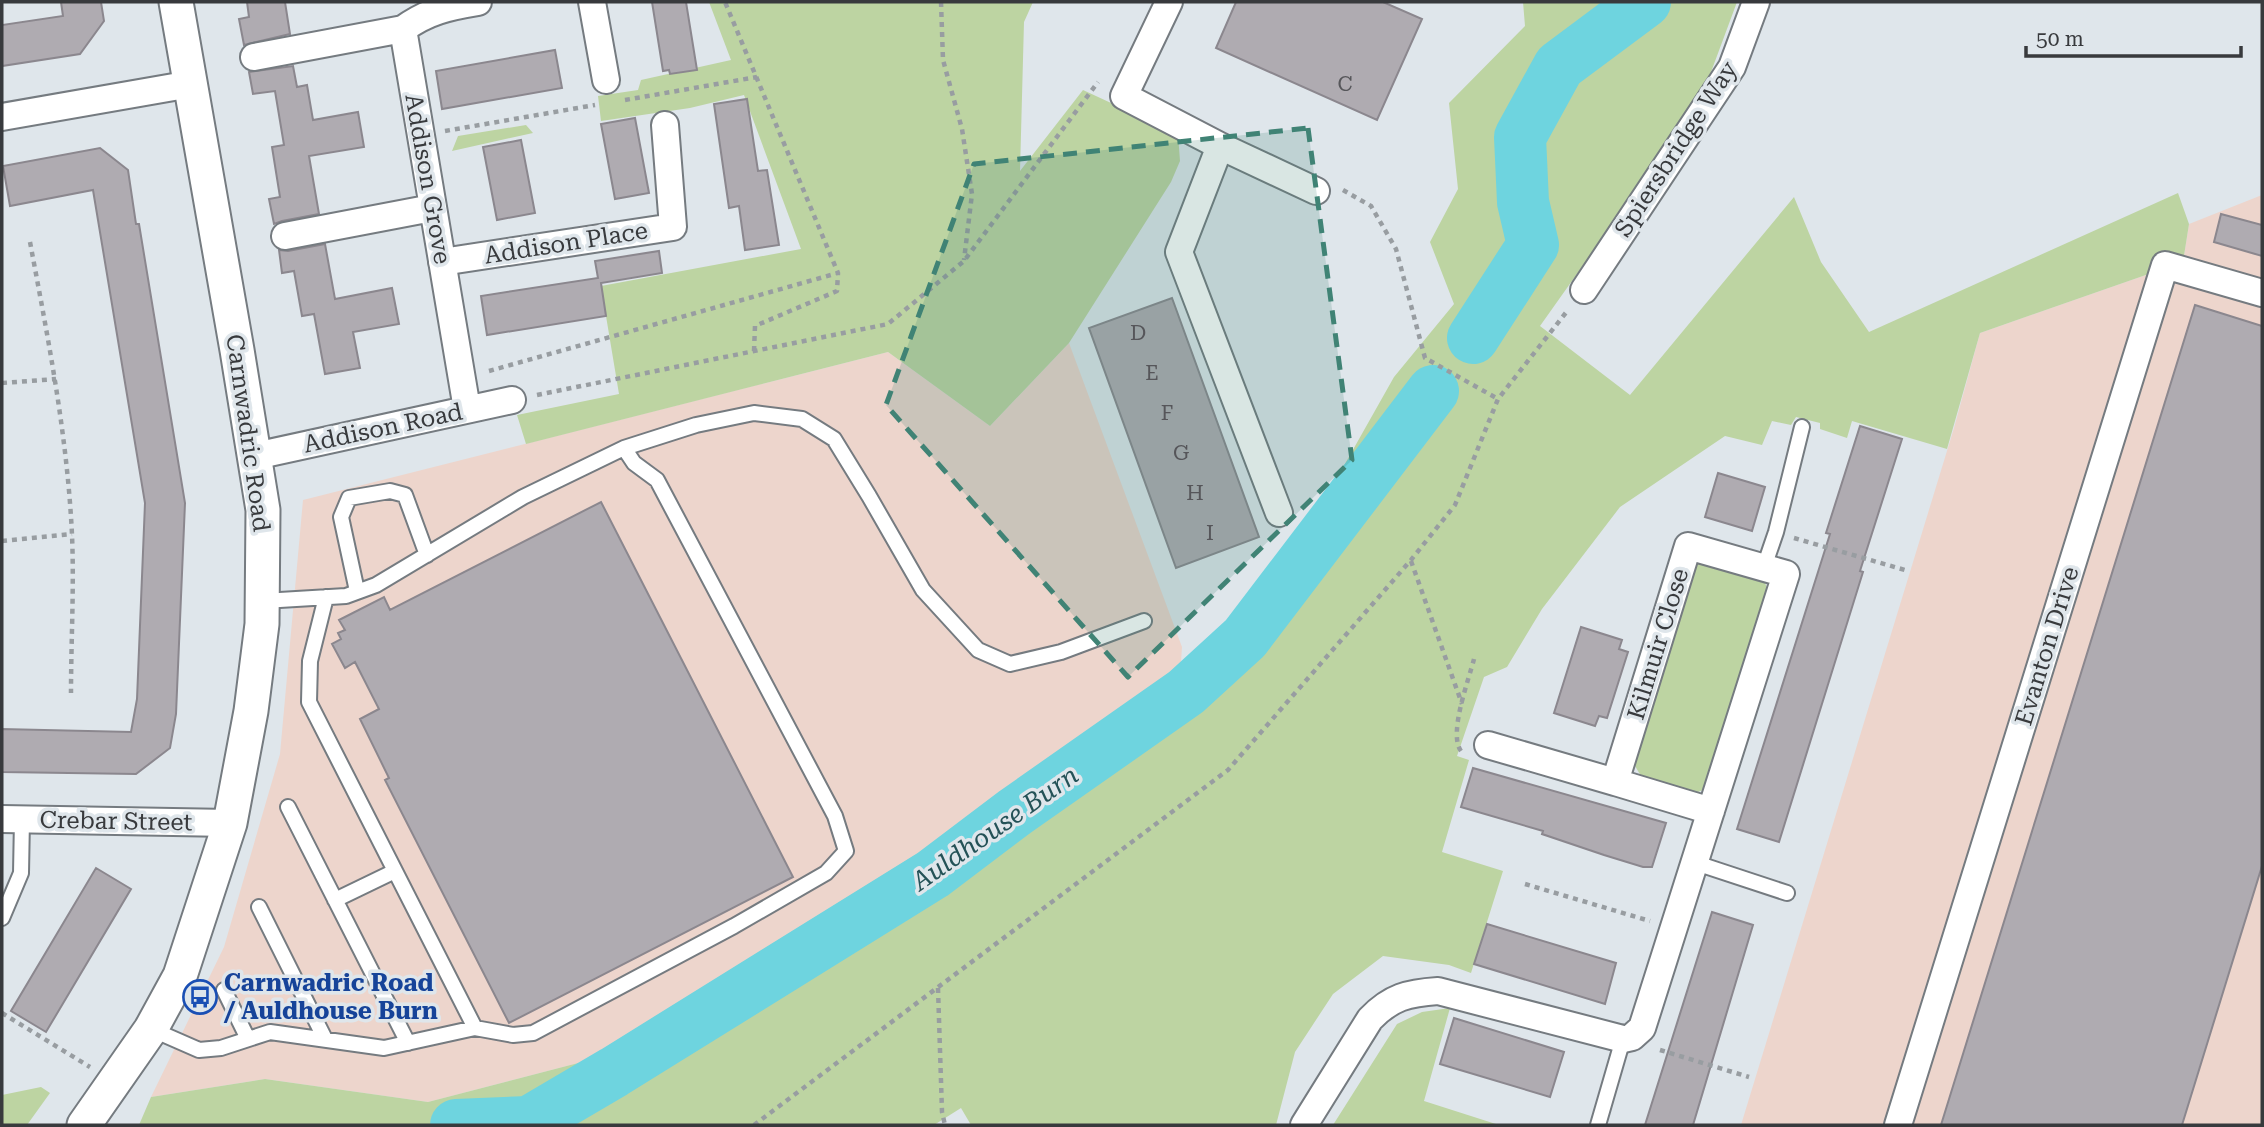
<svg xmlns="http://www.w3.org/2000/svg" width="2264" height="1127" viewBox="0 0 2264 1127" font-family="'Roboto Serif',serif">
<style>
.industrial{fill:#edd5cc}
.green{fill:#bdd4a2}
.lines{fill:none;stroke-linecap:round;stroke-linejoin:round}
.river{stroke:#6ed4df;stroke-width:52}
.building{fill:#afabb1;stroke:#8b878e;stroke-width:2}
.service-casing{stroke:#757b80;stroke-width:18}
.minor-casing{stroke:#757b80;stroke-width:30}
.tertiary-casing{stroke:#757b80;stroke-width:37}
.path{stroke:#989da1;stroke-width:4.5;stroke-dasharray:5 5;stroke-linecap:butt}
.service{stroke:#fff;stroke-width:14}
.minor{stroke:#fff;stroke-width:26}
.tertiary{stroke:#fff;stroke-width:33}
.marked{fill:#408375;fill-opacity:0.2;stroke:#408375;stroke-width:5;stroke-dasharray:14 9;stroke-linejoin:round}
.labels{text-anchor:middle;stroke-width:7;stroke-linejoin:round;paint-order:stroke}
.number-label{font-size:21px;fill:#56565a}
.street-label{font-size:24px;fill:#383a3d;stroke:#dfe6eb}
.transit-label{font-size:24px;font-weight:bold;fill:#164399;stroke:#dfe6eb;text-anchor:start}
.water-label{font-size:26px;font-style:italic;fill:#245257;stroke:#dfe6eb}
</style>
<rect width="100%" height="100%" fill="#dfe6eb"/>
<path class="industrial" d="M 2262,195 L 2262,1125 L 1741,1125 L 1954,428 L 1980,333 L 2183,262 L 2189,224 Z
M 1069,343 L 1182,647 L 1179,691 L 582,1062 L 428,1102 L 265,1079 L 151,1097 L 224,947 L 280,754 L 303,500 L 888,352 L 990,426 Z"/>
<path class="green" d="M 709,2 L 1033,2 L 1024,22 L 1020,171 L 1083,90 L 1178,134 L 1180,161 L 1171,182 L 1069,343 L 990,426 L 888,352 L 526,444 L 517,415 L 619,394 L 601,286 L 801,249 L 744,95 L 690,108 L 601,121 L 598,96 L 638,90 L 641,80 L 731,60 Z
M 1523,2 L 1737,2 L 1701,99 L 1540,326 L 1630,395 L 1794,197 L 1821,262 L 1869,332 L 2178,193 L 2189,224 L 2183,262 L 1980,333 L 1947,449 L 1852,421 L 1847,438 L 1820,429 L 1820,423 L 1796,417 L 1791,425 L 1772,421 L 1762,445 L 1725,436 L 1620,507 L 1542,609 L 1507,667 L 1484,677 L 1457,756 L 1469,760 L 1442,852 L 1503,871 L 1471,973 L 1449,965 L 1383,956 L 1333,994 L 1295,1052 L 1276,1125 L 971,1125 L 961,1108 L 934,1125 L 139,1125 L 151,1097 L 265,1079 L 428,1102 L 582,1062 L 1179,691 L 1328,494 L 1394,377 L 1454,304 L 1430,242 L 1458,189 L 1449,103 L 1525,26 Z
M 526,125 L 533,133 L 452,151 L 458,136 Z
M 1708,561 L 1763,578 L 1767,588 L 1707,788 L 1696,793 L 1641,776 L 1635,766 L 1695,565 Z
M 1450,1008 L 1424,1101 L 1499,1125 L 1333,1125 L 1397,1024 L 1422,1012 Z
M 41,1087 L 50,1093 L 27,1125 L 2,1125 L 2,1095 Z"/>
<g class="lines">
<path class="river" d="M 1473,338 L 1533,245 L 1523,202 L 1520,137 L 1559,66 L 1645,2
M 456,1125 L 529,1122 L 614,1072 L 933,874 L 1015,812 L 1186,692 L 1245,638 L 1433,391"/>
</g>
<path class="building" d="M 61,2 L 101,2 L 104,21 L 80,54 L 2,66 L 2,25 L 63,16 Z
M 247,2 L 285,2 L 290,34 L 244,45 L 239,19 L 249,17 Z
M 652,2 L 686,2 L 697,70 L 670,74 L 669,70 L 663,71 Z
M 1236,2 L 1383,2 L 1422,19 L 1377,120 L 1216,48 Z
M 555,50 L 562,88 L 442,109 L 436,71 Z
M 293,66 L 297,87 L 307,85 L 313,120 L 358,112 L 364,147 L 309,156 L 319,214 L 282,221 L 274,224 L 269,199 L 280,197 L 272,147 L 284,145 L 275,91 L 253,94 L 249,72 Z
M 747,99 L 758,171 L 767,170 L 779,245 L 745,250 L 739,206 L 729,208 L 714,104 Z
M 635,118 L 649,193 L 615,199 L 601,124 Z
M 521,140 L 535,213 L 497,220 L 483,147 Z
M 100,148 L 128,170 L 136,224 L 139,224 L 185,503 L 176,714 L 170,748 L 136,774 L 2,772 L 2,729 L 131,732 L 137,699 L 145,503 L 93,190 L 10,206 L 3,166 Z
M 2221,214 L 2262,225 L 2262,256 L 2214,242 Z
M 325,244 L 335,299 L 392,288 L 399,324 L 353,332 L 360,368 L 325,374 L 314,314 L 302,316 L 294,271 L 282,273 L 279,250 L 288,251 Z
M 659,251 L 662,273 L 601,283 L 606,316 L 487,335 L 481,296 L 598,278 L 595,261 Z
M 1172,298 L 1259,537 L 1176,568 L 1089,328 Z
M 2195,305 L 2262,326 L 2262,866 L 2182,1125 L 1941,1125 Z
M 1860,426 L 1902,439 L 1860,571 L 1863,572 L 1779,842 L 1737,829 L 1830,534 L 1826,533 Z
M 1718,473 L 1765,487 L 1752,531 L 1705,517 Z
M 601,502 L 793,877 L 509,1023 L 385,780 L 389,778 L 360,719 L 379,709 L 355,662 L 345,668 L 332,644 L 341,639 L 338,633 L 345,630 L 339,620 L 384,597 L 390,610 Z
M 1581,627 L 1622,640 L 1619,649 L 1628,652 L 1607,718 L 1599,716 L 1595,726 L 1554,713 Z
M 1473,768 L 1666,823 L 1652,867 L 1643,867 L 1604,855 L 1542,834 L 1543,831 L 1461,807 Z
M 96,868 L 131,889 L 46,1032 L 11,1011 Z
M 1712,912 L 1753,925 L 1693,1125 L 1645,1125 Z
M 1487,924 L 1616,963 L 1605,1004 L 1474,964 Z
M 1454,1018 L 1564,1052 L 1550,1097 L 1440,1064 Z"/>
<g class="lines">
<g class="service-casing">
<path id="service" d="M 1764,567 L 1776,532 L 1802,427
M 357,591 L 341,517 L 349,498 L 390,491 L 405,495 L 427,555
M 326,597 L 310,661 L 309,702 L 475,1028
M 263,601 L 346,596 L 376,585 L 523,497 L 624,448 L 696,425 L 754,413 L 802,419 L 834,439 L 869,496 L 923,590 L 978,650 L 1010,664 L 1061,652 L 1144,621
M 288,807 L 408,1043
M 1696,863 L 1787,893
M 335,900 L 395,871
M 259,907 L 325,1039
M 2,918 L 21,873 L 22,819
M 224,990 L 248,1039
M 151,1029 L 199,1050 L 221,1048 L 270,1032 L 384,1048 L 475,1028 L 513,1035 L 533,1033 L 734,926 L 826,873 L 846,851 L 835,816 L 657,480 L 634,463 L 624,448
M 1598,1125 L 1623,1039"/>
</g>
<g class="minor-casing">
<path id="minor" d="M 592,2 L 606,80
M 1169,2 L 1124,96 L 1220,146 L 1316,191
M 254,57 L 403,29
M 2,117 L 191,84
M 1220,146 L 1179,252 L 1279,513
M 285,236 L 432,208
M 442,262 L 673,227 L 665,125
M 1584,290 L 1732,67 L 1756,2
M 467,409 L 403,29 C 428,11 448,7 478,2
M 255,456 L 512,400
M 1488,745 L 1615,782
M 2,819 L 230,823
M 1304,1125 L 1370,1019 C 1391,997 1408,993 1438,991 L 1623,1039 L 1632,1037 L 1642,1028 L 1786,574 L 1688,546 L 1615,782 L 1711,811
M 1898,1125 L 2165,265 L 2262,293"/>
</g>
<g class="tertiary-casing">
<path id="tertiary" d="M 84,1125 L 151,1029 L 180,976 L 230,823 L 251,711 L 262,624 L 263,510 L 237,350 L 176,2"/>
</g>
<path class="path" d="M 941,2 L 943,60 L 962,129 L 972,194 L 964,260
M 625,100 L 757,77
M 445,131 L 595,105
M 1343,190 L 1371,206 L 1396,249 L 1425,358 L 1498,399
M 30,242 C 47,333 65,424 71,517 C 75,575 71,635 71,693
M 754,351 L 755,326 L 837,291 L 838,273
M 489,371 L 838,273 L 725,2
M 2,383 L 56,379
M 537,395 L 888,324 L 964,261 L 1098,82
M 1794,538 L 1905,570
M 2,541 L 72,534
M 1411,561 L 1462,704
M 1461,751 C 1448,734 1469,679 1474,659
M 1525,884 L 1650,921
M 938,988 L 942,1112 L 945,1125
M 2,1013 L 90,1067
M 1660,1050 L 1749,1077
M 754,1125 L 1228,770 L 1411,560 L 1455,505 L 1498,399 L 1568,310"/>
<use href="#service" class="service"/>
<use href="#minor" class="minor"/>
<use href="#tertiary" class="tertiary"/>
</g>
<path class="marked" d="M 1308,128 L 1352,460 L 1128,677 L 886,405 L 974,164 Z"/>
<defs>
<g id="bus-ring" transform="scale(1.75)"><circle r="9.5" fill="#dfe6eb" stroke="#1a4fb4" stroke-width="1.5"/><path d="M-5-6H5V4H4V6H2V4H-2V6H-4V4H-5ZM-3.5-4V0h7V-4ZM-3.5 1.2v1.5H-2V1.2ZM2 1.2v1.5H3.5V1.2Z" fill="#1a4fb4"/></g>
</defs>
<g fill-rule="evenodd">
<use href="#bus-ring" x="200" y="997"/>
</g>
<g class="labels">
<g class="number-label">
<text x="1345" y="91">C</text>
<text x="1138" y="340">D</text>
<text x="1152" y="380">E</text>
<text x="1167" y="420">F</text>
<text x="1181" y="460">G</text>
<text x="1195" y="500">H</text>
<text x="1210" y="540">I</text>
</g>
<g class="street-label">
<text transform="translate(1676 149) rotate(-57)" y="8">Spiersbridge Way</text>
<text transform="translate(428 179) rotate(80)" y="8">Addison Grove</text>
<text transform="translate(566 243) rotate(-9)" y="8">Addison Place</text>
<text transform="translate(383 428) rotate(-12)" y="8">Addison Road</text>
<text transform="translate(248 433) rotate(82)" y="8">Carnwadric Road</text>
<text transform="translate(1658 644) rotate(-73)" y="8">Kilmuir Close</text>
<text transform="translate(2047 646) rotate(-73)" y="8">Evanton Drive</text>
<text transform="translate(116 821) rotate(1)" y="8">Crebar Street</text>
</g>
<g class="transit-label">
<text x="224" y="991">Carnwadric Road<tspan x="224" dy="28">/ Auldhouse Burn</tspan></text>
</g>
<g class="water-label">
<text transform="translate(995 828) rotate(-35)" y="9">Auldhouse Burn</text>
</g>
</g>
<rect width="2264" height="1127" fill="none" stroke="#383a3d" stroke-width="7"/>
<path d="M2026 46v10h215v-10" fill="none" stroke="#383a3d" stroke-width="3.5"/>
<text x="2036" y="46" font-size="21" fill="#383a3d" stroke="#dfe6eb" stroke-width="5" paint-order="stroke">50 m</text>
</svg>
